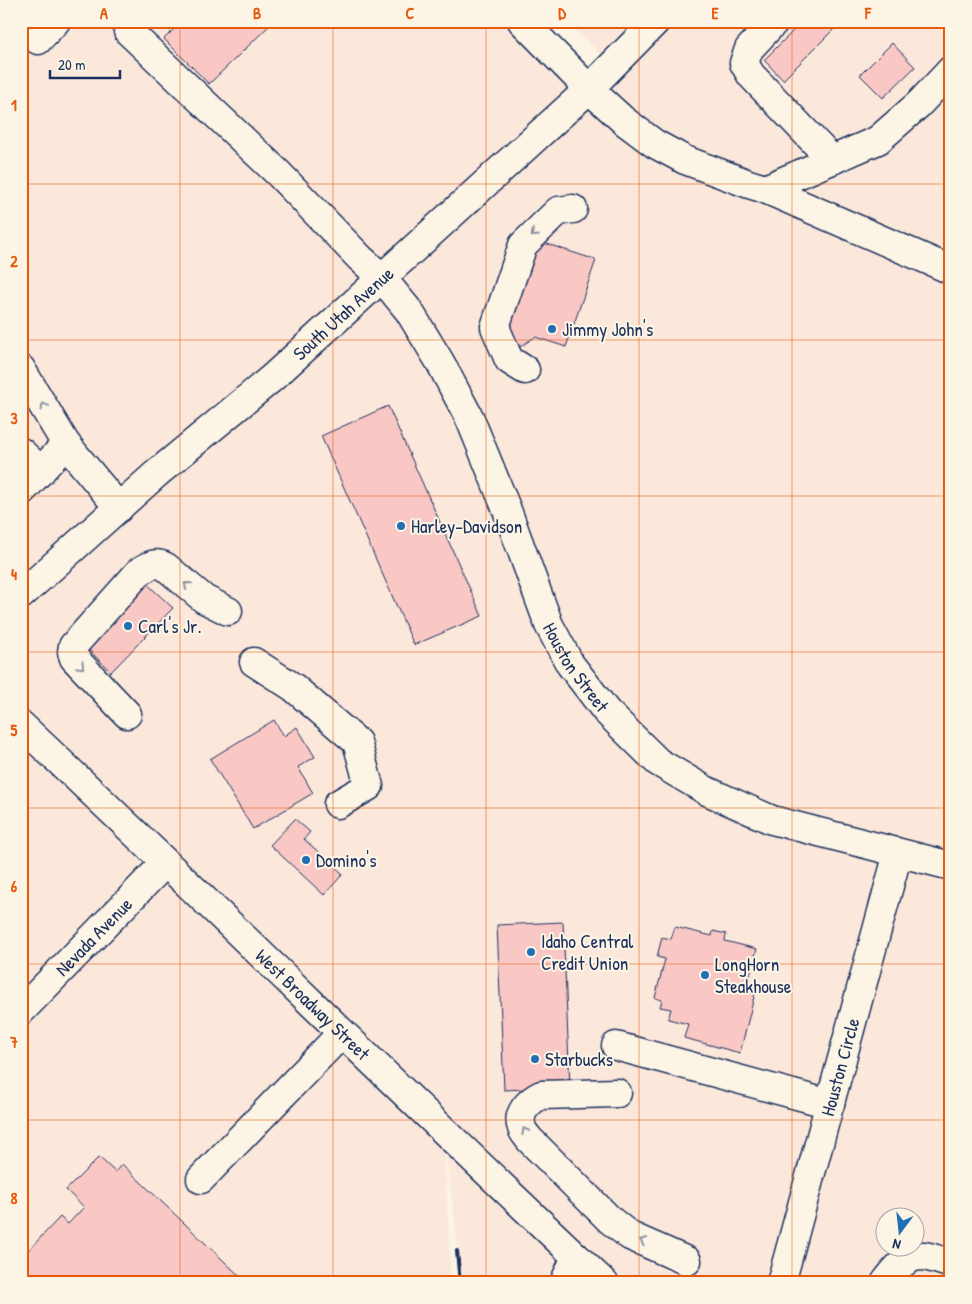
<svg xmlns="http://www.w3.org/2000/svg" width="972" height="1304" viewBox="0 0 972 1304" font-family="'Patrick Hand',sans-serif">
<style>
.built{fill:#fbe8db;fill-rule:evenodd}
.building{fill:#f9c8c5;stroke:#1b2f5e}
.lines{fill:none;stroke-linecap:round;stroke-linejoin:round}
.minor-casing{stroke:#1b2f5e;stroke-width:31}
.major-casing{stroke:#1b2f5e;stroke-width:31}
.minor{stroke:#fcf5e5;stroke-width:28}
.major{stroke:#fcf5e5;stroke-width:28}
.rail{stroke:#1b2f5e;stroke-width:4}
.oneway{stroke:#8c92a2}
.grid{fill:none;stroke:#e8590c;stroke-width:1;stroke-opacity:0.55}
.poi-dot{fill:#1f6fb2;stroke:#fcf5e5;stroke-width:2}
.labels{text-anchor:middle;stroke-width:4;stroke-linejoin:round;paint-order:stroke}
.street-label{font-size:19px;fill:#1b2f5e;stroke:#fcf5e5}
.poi-label{font-size:19px;fill:#1b2f5e;stroke:#fcf5e5;text-anchor:start}
.neatline{fill:none;stroke:#e8590c;stroke-width:2}
.grid-label{font-size:16px;text-anchor:middle;font-weight:bold;fill:#e8590c}
</style>
<rect width="100%" height="100%" fill="#fcf5e5"/>
<filter id="ink" filterUnits="userSpaceOnUse"><feTurbulence type="fractalNoise" baseFrequency=".02" numOctaves="2"/><feDisplacementMap in="SourceGraphic" scale="10" xChannelSelector="R" yChannelSelector="G"/><feConvolveMatrix kernelMatrix="1 2 1 2 8 2 1 2 1" color-interpolation-filters="sRGB"/></filter>
<g filter="url(#ink)">
<path class="built" d="M 21,21 L 518,21 L 589,89 L 612,65 L 565,21 L 951,21 L 951,1283 L 463,1283 L 444,1141 L 451,1283 L 21,1283 ZM 884,1216 L 914,1216 L 914,1246 L 884,1246 Z"/>
<path class="building" d="M 182,21 L 274,21 L 209,84 L 164,39 Z
M 803,21 L 842,21 L 783,80 L 764,60 Z
M 892,43 L 915,67 L 883,98 L 860,75 Z
M 535,240 L 596,260 L 566,347 L 535,337 L 515,350 L 504,333 Z
M 388,406 L 482,616 L 414,645 L 321,436 Z
M 144,581 L 173,608 L 111,672 L 83,644 Z
M 274,720 L 284,736 L 297,727 L 315,757 L 298,767 L 313,793 L 253,829 L 210,759 Z
M 295,819 L 310,832 L 304,839 L 343,874 L 324,895 L 270,845 Z
M 563,922 L 570,1087 L 504,1090 L 497,925 Z
M 675,927 L 712,936 L 713,931 L 726,934 L 725,941 L 757,949 L 746,991 L 755,993 L 740,1053 L 684,1038 L 688,1024 L 668,1019 L 671,1009 L 660,1007 L 662,1000 L 655,998 L 665,959 L 657,957 L 662,937 L 671,939 Z
M 99,1157 L 115,1172 L 122,1164 L 247,1283 L 21,1283 L 21,1258 L 60,1217 L 68,1224 L 84,1207 L 66,1190 Z"/>
<g class="lines">
<g class="minor-casing">
<g id="minor">
<path d="M 522,21 L 589,89 L 623,120 L 655,144 L 685,160 L 749,184 L 765,189 L 951,270"/>
<path d="M 775,21 L 749,49 L 744,63 L 751,75 L 832,160"/>
<path d="M 21,25 L 38,40 L 56,21"/>
<path id="s1" d="M 128,31 L 278,173 L 360,258 L 382,278 L 409,311 L 440,362 L 470,419 L 507,510 L 549,625 L 570,664 L 606,711 L 658,762 L 707,791 L 772,820 L 951,866"/>
<path d="M 765,189 L 878,140 L 919,104 L 951,70"/>
<path d="M 21,369 L 66,444 L 119,508"/>
<path d="M 525,370 L 509,360 L 495,327 L 523,245 L 558,211 L 573,209"/>
<path d="M 21,452 L 41,471"/>
<path d="M 21,492 L 66,444"/>
<path d="M 254,662 L 293,687 L 357,742 L 369,786 L 338,804"/>
<path d="M 127,714 L 74,658 L 72,652 L 73,646 L 139,572 C 148,566 155,561 166,567 L 204,599 L 228,611"/>
<path id="s2" d="M 21,1011 L 165,863"/>
<path d="M 616,1046 L 830,1104"/>
<path d="M 617,1093 L 541,1095 C 529,1101 516,1113 522,1128 C 523,1132 527,1136 529,1139 L 610,1220 L 630,1236 L 687,1261"/>
<path d="M 201,1179 L 342,1033"/>
<path d="M 564,1283 L 576,1257"/>
<path id="s3" d="M 781,1283 L 898,853"/>
<path d="M 885,1283 C 894,1271 906,1255 923,1256 C 932,1257 942,1261 951,1264"/>
</g>
</g>
<g class="major-casing">
<g id="major">
<path id="s4" d="M 21,595 L 156,474 L 272,378 L 589,89 L 656,21"/>
<path id="s5" d="M 21,725 C 217,909 408,1099 604,1283"/>
</g>
</g>
<use href="#minor" class="minor"/>
<use href="#major" class="major"/>
<path class="rail" d="M 457,1251 L 460,1283"/>
</g>
<defs><path id="oneway-chevron" d="M-2-3.5L2.5 0L-2 3.5" fill="none" stroke-width="1.6" stroke-linecap="round" stroke-linejoin="round" transform="scale(1.25)"/></defs>
<g class="oneway">
<use href="#oneway-chevron" transform="translate(534 234) rotate(137)"/>
<use href="#oneway-chevron" transform="translate(44 406) rotate(-121)"/>
<use href="#oneway-chevron" transform="translate(187 585) rotate(-140)"/>
<use href="#oneway-chevron" transform="translate(81 666) rotate(47)"/>
<use href="#oneway-chevron" transform="translate(525 1131) rotate(-118)"/>
<use href="#oneway-chevron" transform="translate(643 1241) rotate(-156)"/>
</g>
</g>
<path class="grid" d="M 180,21 L 180,1283M 333,21 L 333,1283M 486,21 L 486,1283M 639,21 L 639,1283M 792,21 L 792,1283M 21,184 L 951,184M 21,340 L 951,340M 21,496 L 951,496M 21,652 L 951,652M 21,808 L 951,808M 21,964 L 951,964M 21,1120 L 951,1120"/>
<g class="poi-dot">
<circle cx="552" cy="329" r="5"/>
<circle cx="401" cy="526" r="5"/>
<circle cx="128" cy="626" r="5"/>
<circle cx="306" cy="860" r="5"/>
<circle cx="531" cy="952" r="5"/>
<circle cx="705" cy="975" r="5"/>
<circle cx="535" cy="1059" r="5"/>
</g>
<g class="labels">
<g class="street-label">
<text dy="7" stroke="none"><textPath href="#s4" startOffset="428">South Utah Avenue</textPath></text>
<text dy="7" stroke="none"><textPath href="#s1" startOffset="792">Houston Street</textPath></text>
<text dy="7" stroke="none"><textPath href="#s2" startOffset="104">Nevada Avenue</textPath></text>
<text dy="7" stroke="none"><textPath href="#s5" startOffset="404">West Broadway Street</textPath></text>
<text dy="7" stroke="none"><textPath href="#s3" startOffset="224">Houston Circle</textPath></text>
</g>
<g class="poi-label">
<text x="562" y="336">Jimmy John's</text>
<text x="411" y="533">Harley-Davidson</text>
<text x="138" y="633">Carl's Jr.</text>
<text x="316" y="867">Domino's</text>
<text x="541" y="948">Idaho Central<tspan x="541" dy="22">Credit Union</tspan></text>
<text x="715" y="971">LongHorn<tspan x="715" dy="22">Steakhouse</tspan></text>
<text x="545" y="1066">Starbucks</text>
</g>
</g>
<rect width="972" height="1304" fill="none" stroke="#fcf5e5" stroke-width="55"/>
<g transform="translate(900 1232) rotate(195)"><circle r="24" fill="#fcf5e5" stroke="#a2a6af"/>
<path d="M0-4L9 19L0 12L-9 19Z" fill="#1f6fb2"/>
<text y="-8" font-size="14" font-weight="bold" text-anchor="middle" fill="#1b2f5e">N</text>
</g>
<path d="M50 70v8h70v-8" fill="none" stroke="#1b2f5e" stroke-width="2.5"/>
<text x="58" y="70" font-size="15" fill="#1b2f5e" stroke="#fcf5e5" stroke-width="4" paint-order="stroke">20 m</text>
<rect x="28" y="28" width="916" height="1248" class="neatline"/>
<g class="grid-label">
<text x="104" y="19">A</text>
<text x="257" y="19">B</text>
<text x="410" y="19">C</text>
<text x="562" y="19">D</text>
<text x="715" y="19">E</text>
<text x="868" y="19">F</text>
<text x="14" y="111">1</text>
<text x="14" y="267">2</text>
<text x="14" y="424">3</text>
<text x="14" y="580">4</text>
<text x="14" y="736">5</text>
<text x="14" y="892">6</text>
<text x="14" y="1048">7</text>
<text x="14" y="1204">8</text>
</g>
</svg>
